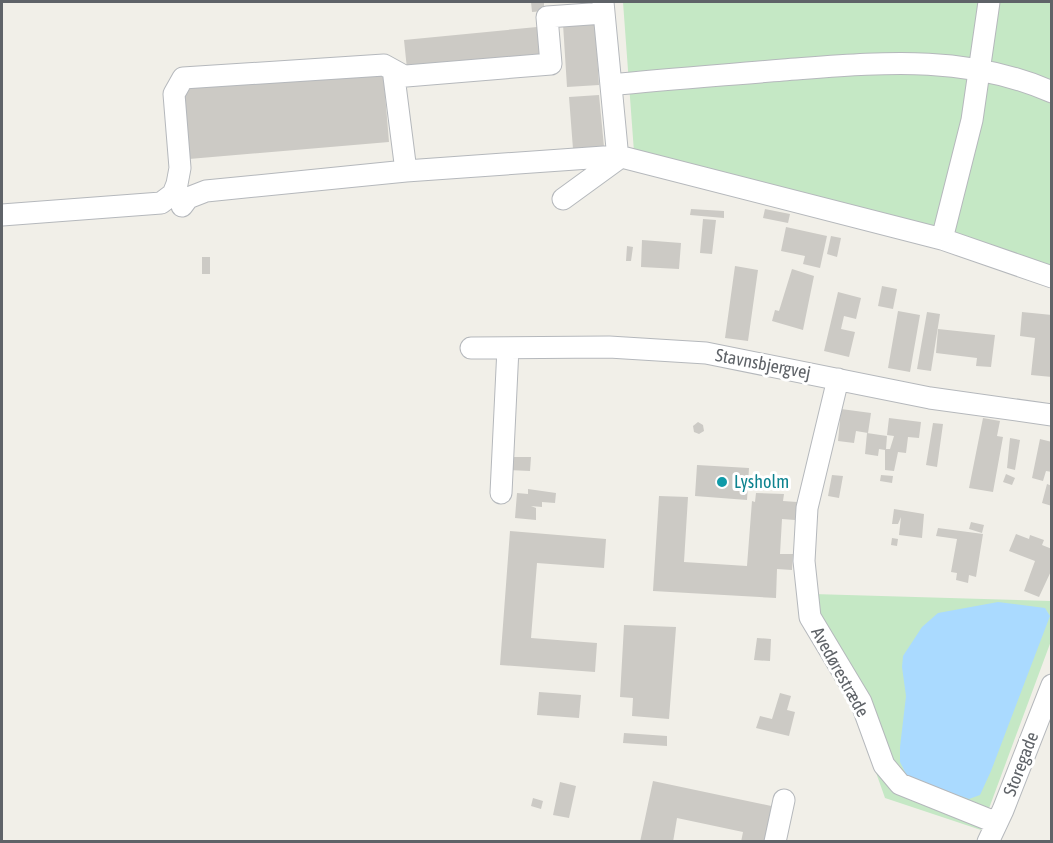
<svg xmlns="http://www.w3.org/2000/svg" width="1053" height="843" viewBox="0 0 1053 843" font-family="'Asap Condensed',sans-serif">
<style>
.green{fill:#c5e8c5}
.water{fill:#aadaff}
.building{fill:#cccac5}
.lines{fill:none;stroke-linecap:round;stroke-linejoin:round}
.minor-casing{stroke:#b5b8bc;stroke-width:23}
.minor{stroke:#fff;stroke-width:21}
.culture-dot{fill:#0f9aa8;stroke:#fff;stroke-width:2}
.labels{text-anchor:middle;stroke-width:6;stroke-linejoin:round;paint-order:stroke}
.street-label{font-size:18px;fill:#5f6368;stroke:#fff}
.culture-label{font-size:18px;fill:#0d838f;stroke:#fff;text-anchor:start}
</style>
<rect width="100%" height="100%" fill="#f1efe8"/>
<path class="green" d="M 623,2 L 1051,2 L 1051,268 L 634,152 Z
M 813,594 L 1051,601 L 1051,641 L 981,830 L 885,798 Z"/>
<path class="water" d="M 998,602 L 1045,608 L 1050,616 L 991,771 L 980,795 L 969,799 L 908,778 L 900,762 L 900,747 L 906,696 L 902,667 L 903,656 L 922,627 L 938,613 Z"/>
<path class="building" d="M 531,2 L 544,2 L 544,11 L 532,12 Z
M 595,22 L 599,85 L 567,87 L 563,24 Z
M 537,27 L 540,56 L 407,69 L 404,40 Z
M 383,70 L 389,142 L 189,159 L 183,86 Z
M 599,95 L 604,147 L 573,149 L 569,97 Z
M 691,209 L 724,211 L 724,218 L 690,215 Z
M 765,209 L 790,214 L 788,223 L 763,218 Z
M 703,219 L 716,220 L 712,254 L 700,253 Z
M 786,227 L 827,236 L 820,268 L 803,264 L 805,256 L 781,251 Z
M 831,236 L 841,238 L 837,257 L 827,254 Z
M 642,240 L 681,243 L 679,269 L 641,267 Z
M 627,246 L 633,247 L 631,261 L 626,261 Z
M 202,257 L 210,257 L 210,274 L 202,274 Z
M 735,266 L 758,270 L 748,341 L 725,338 Z
M 792,269 L 814,276 L 803,330 L 772,321 L 775,310 L 779,311 Z
M 882,286 L 897,289 L 893,309 L 878,306 Z
M 838,292 L 861,298 L 856,319 L 844,316 L 841,329 L 855,332 L 849,357 L 824,351 Z
M 898,311 L 920,315 L 910,372 L 888,368 Z
M 927,312 L 940,314 L 931,371 L 917,369 Z
M 1022,312 L 1052,315 L 1052,377 L 1031,375 L 1035,338 L 1020,336 Z
M 938,329 L 995,335 L 991,367 L 976,366 L 977,358 L 936,353 Z
M 841,409 L 871,413 L 868,433 L 856,431 L 854,443 L 838,441 Z
M 889,418 L 921,422 L 919,438 L 908,437 L 906,453 L 898,452 L 894,471 L 885,470 L 885,450 L 879,449 L 878,456 L 865,454 L 867,433 L 887,436 L 886,449 L 890,449 L 894,436 L 887,435 Z
M 983,418 L 1000,421 L 997,436 L 1003,437 L 993,492 L 969,488 Z
M 698,422 L 703,425 L 704,431 L 699,434 L 694,432 L 693,426 Z
M 933,423 L 943,424 L 937,467 L 926,465 Z
M 1010,438 L 1020,440 L 1015,470 L 1007,468 Z
M 1040,439 L 1052,442 L 1052,472 L 1046,471 L 1043,481 L 1032,478 Z
M 508,457 L 531,457 L 530,471 L 508,470 Z
M 697,465 L 749,468 L 747,500 L 695,496 Z
M 1006,474 L 1015,478 L 1012,485 L 1003,482 Z
M 832,475 L 843,476 L 839,498 L 828,496 Z
M 881,475 L 893,476 L 892,483 L 880,481 Z
M 1047,484 L 1052,486 L 1052,506 L 1042,503 Z
M 528,489 L 556,493 L 555,503 L 542,502 L 542,507 L 531,506 L 536,508 L 536,520 L 515,518 L 517,493 L 528,494 Z
M 756,493 L 784,494 L 783,501 L 797,502 L 795,520 L 782,519 L 780,554 L 793,554 L 792,570 L 777,569 L 776,598 L 653,591 L 659,496 L 688,497 L 684,562 L 747,566 L 752,501 L 755,502 Z
M 894,509 L 924,514 L 922,538 L 899,535 L 901,517 L 898,524 L 892,524 Z
M 971,522 L 984,525 L 982,533 L 969,529 Z
M 938,528 L 983,534 L 976,577 L 969,575 L 968,583 L 956,580 L 957,573 L 951,572 L 957,539 L 936,536 Z
M 510,531 L 606,539 L 604,568 L 537,563 L 531,638 L 597,643 L 595,672 L 500,665 Z
M 1016,534 L 1029,539 L 1030,535 L 1044,540 L 1042,545 L 1052,549 L 1052,569 L 1039,597 L 1024,591 L 1035,561 L 1009,551 Z
M 892,538 L 898,539 L 897,546 L 891,545 Z
M 624,625 L 676,627 L 669,719 L 632,716 L 633,698 L 620,697 Z
M 757,638 L 771,639 L 770,661 L 754,660 Z
M 539,692 L 581,695 L 579,718 L 537,715 Z
M 780,693 L 791,696 L 787,710 L 795,712 L 789,736 L 756,728 L 760,716 L 772,719 Z
M 624,733 L 667,736 L 667,746 L 623,743 Z
M 653,781 L 776,807 L 769,842 L 741,842 L 743,832 L 677,818 L 673,842 L 640,842 Z
M 560,782 L 576,786 L 569,818 L 553,815 Z
M 533,798 L 543,801 L 541,809 L 531,806 Z"/>
<g class="lines">
<g class="minor-casing">
<path id="minor" d="M 611,85 C 668,79 726,75 783,70 C 877,63 963,53 1052,92
M 406,171 L 394,77 L 551,64 L 547,17 L 604,13
M 563,199 L 618,159 L 603,2
M 182,206 L 188,198 L 206,191 L 406,171 L 618,156 L 942,239 L 1052,277
M 2,215 L 161,203 L 173,194 L 177,184 L 180,168 L 174,94 L 183,78 L 384,65 L 404,76
M 942,239 L 972,120 L 989,2
M 471,348 L 609,347 L 706,353 L 930,398 L 1052,415
M 838,379 L 807,508 L 804,561 L 810,617 L 861,702 L 884,765 L 900,784 L 997,823
M 501,493 L 508,348
M 775,842 L 784,800
M 988,842 L 1003,810 L 1052,685"/>
</g>
<use href="#minor" class="minor"/>
</g>
<circle class="culture-dot" cx="722" cy="482" r="6"/>
<g class="labels">
<g class="street-label">
<text transform="translate(763 364) rotate(11)" y="6">Stavnsbjergvej</text>
<text transform="translate(840 672) rotate(61)" y="6">Avedørestræde</text>
<text transform="translate(1021 764) rotate(-69)" y="6">Storegade</text>
</g>
<g class="culture-label">
<text x="734" y="488">Lysholm</text>
</g>
</g>
<rect width="1053" height="843" fill="none" stroke="#5f6368" stroke-width="6"/>
</svg>
